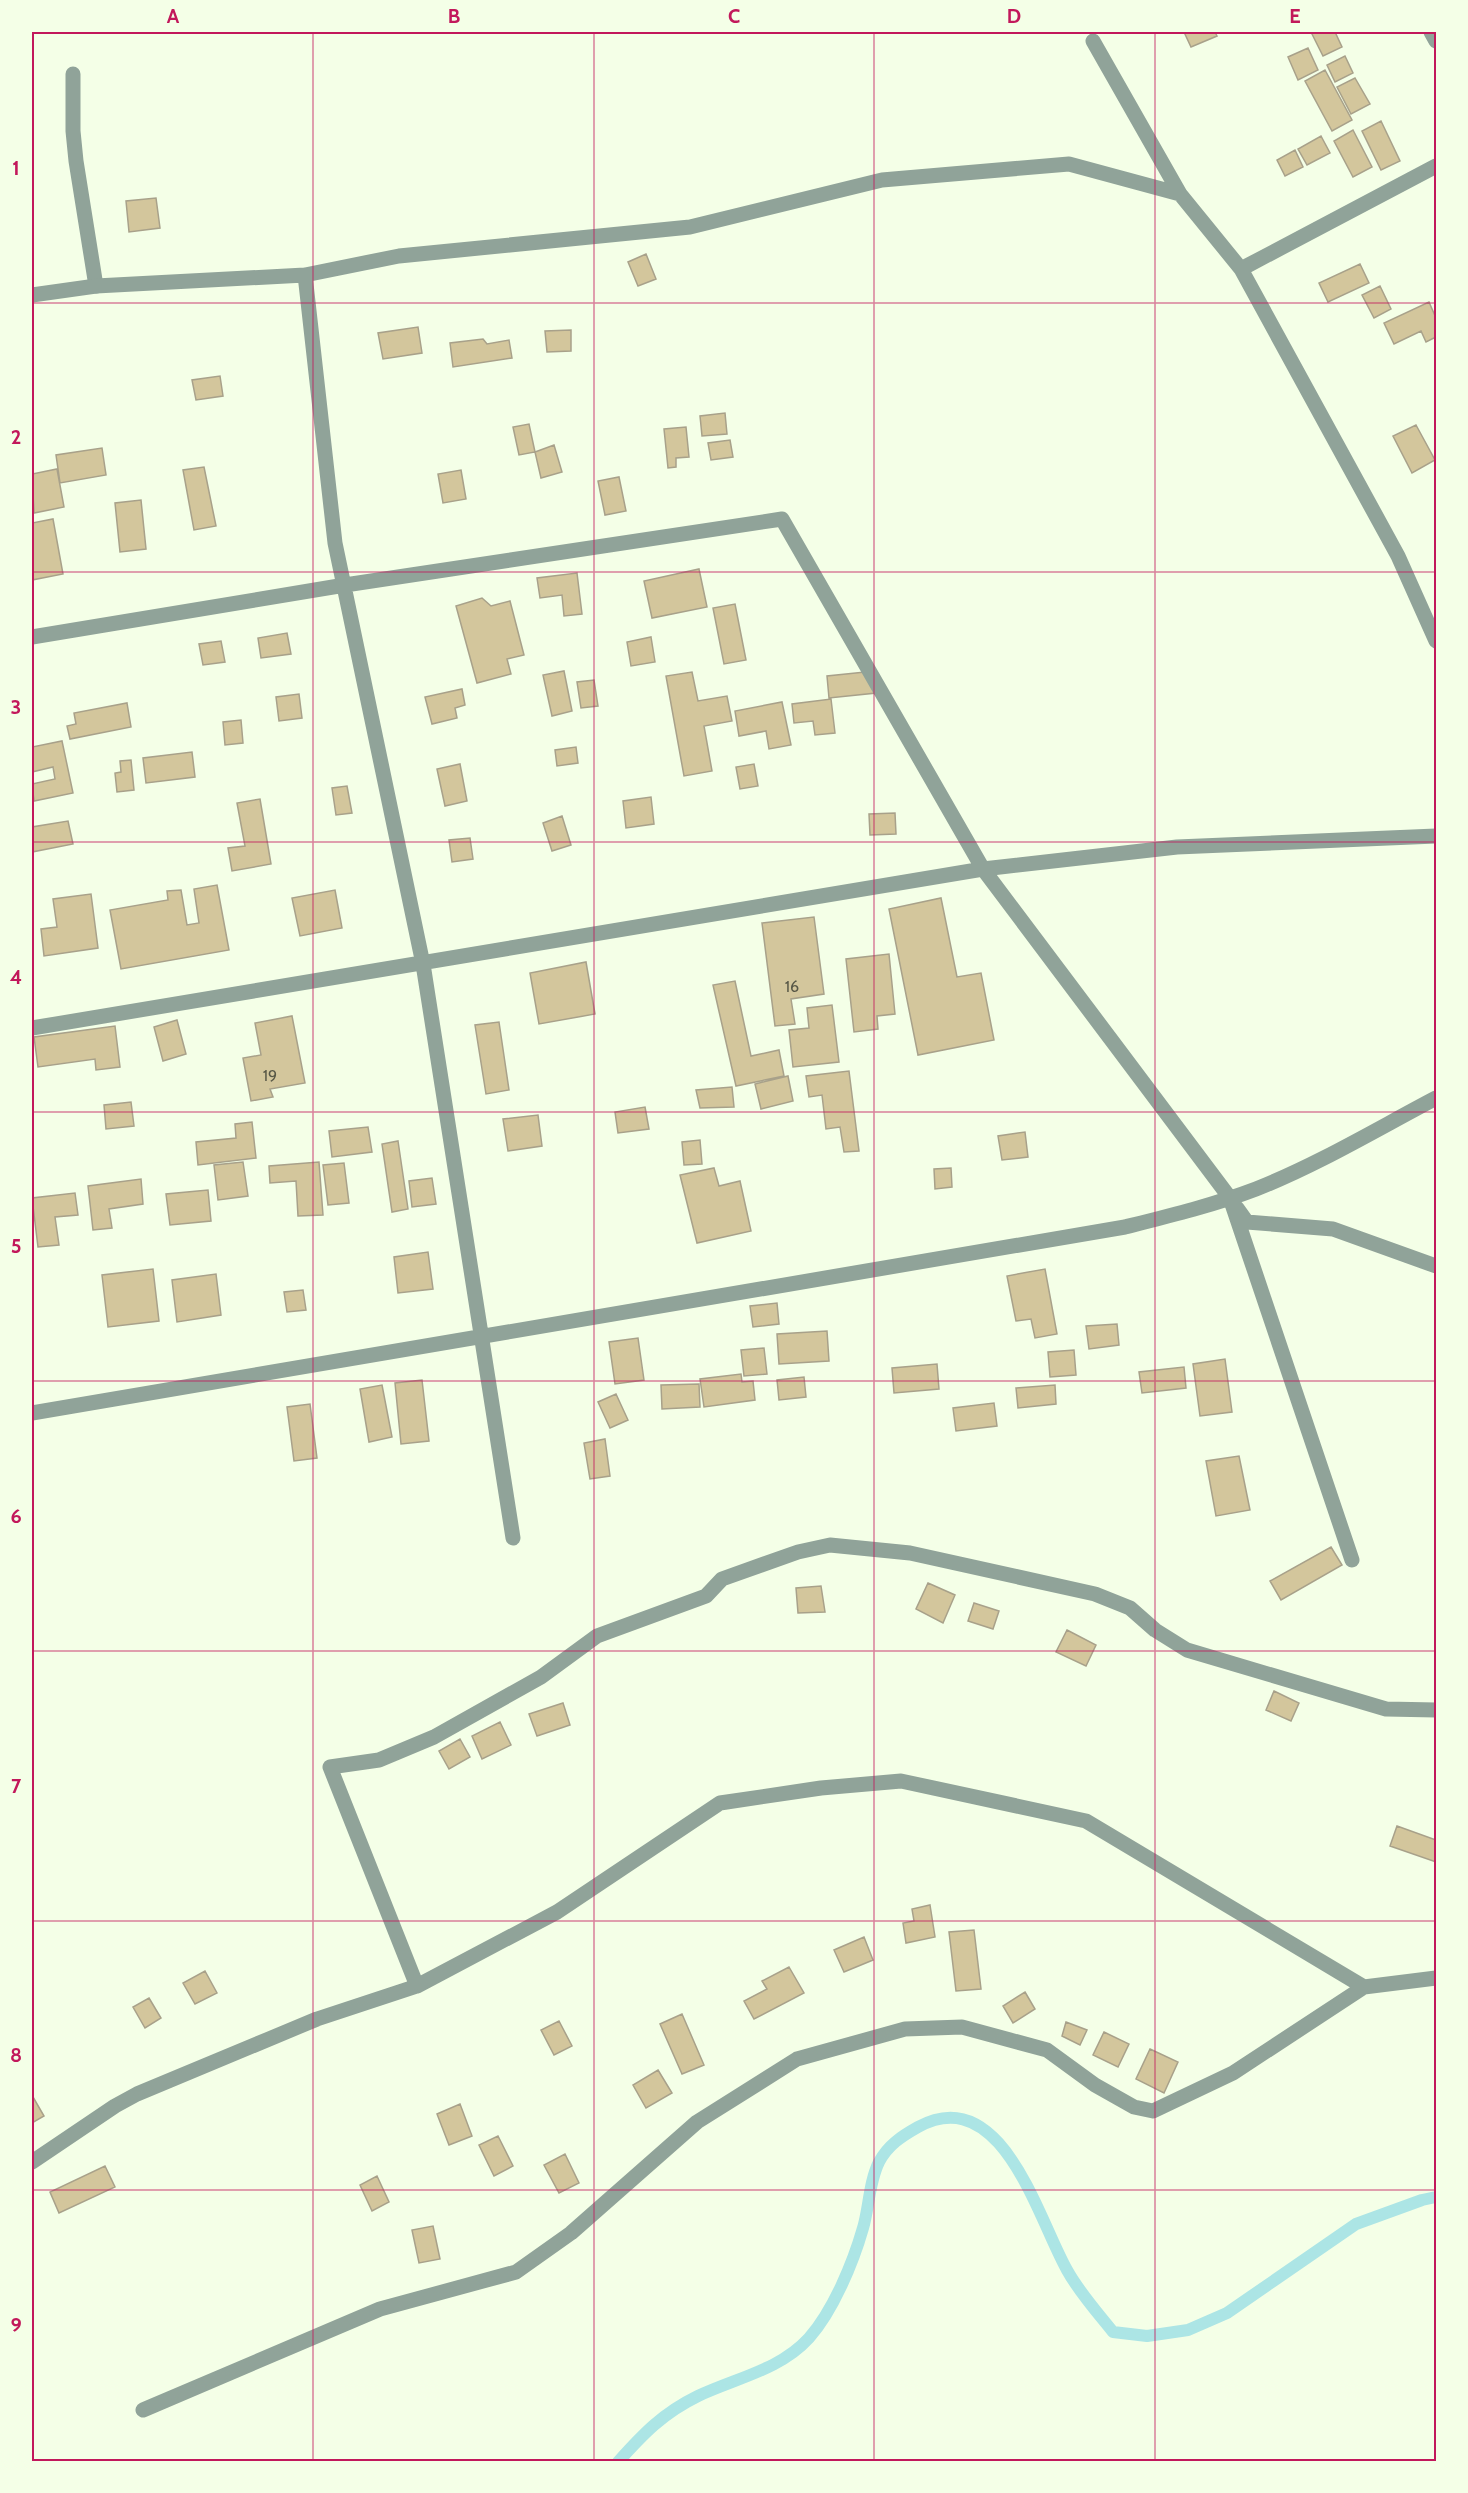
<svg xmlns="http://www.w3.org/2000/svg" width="1468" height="2493" viewBox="0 0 1468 2493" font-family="Cabin,sans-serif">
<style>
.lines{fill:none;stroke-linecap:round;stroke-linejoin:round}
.stream{stroke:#ace5e5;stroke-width:12}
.building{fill:#d3c69c;stroke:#a8a18a;stroke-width:1.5}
.lane{stroke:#90a399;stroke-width:15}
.street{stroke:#90a399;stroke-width:15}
.grid{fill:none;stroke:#c2185b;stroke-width:1.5;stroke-opacity:0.55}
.labels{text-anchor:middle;stroke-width:4.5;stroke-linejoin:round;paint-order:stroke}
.number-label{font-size:16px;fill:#575746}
.neatline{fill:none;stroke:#c2185b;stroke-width:2}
.grid-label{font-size:20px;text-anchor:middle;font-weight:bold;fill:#c2185b}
</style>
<rect width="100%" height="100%" fill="#f4ffe7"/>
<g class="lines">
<path class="stream" d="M 618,2462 C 643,2434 663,2413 698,2396 C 736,2378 780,2370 809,2338 C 833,2311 853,2263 863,2228 C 869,2208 869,2182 879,2162 C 888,2145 902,2136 918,2127 C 1002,2081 1038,2219 1067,2270 C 1079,2292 1097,2312 1113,2332 L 1147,2336 L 1188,2330 L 1227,2313 L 1356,2224 L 1422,2200 L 1436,2197"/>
</g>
<path class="building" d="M 1184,32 L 1215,32 L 1217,36 L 1191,47 Z
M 1311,32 L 1335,32 L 1342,47 L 1323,56 Z
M 1308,48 L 1318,70 L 1298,80 L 1288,57 Z
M 1345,56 L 1353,73 L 1335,82 L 1327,65 Z
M 1325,70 L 1352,120 L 1332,131 L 1305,81 Z
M 1355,78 L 1370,104 L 1351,114 L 1337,87 Z
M 1381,121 L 1400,161 L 1381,170 L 1362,131 Z
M 1353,130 L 1372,167 L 1353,177 L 1334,141 Z
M 1321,136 L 1330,153 L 1307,165 L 1298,149 Z
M 1295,150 L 1303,167 L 1285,176 L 1277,160 Z
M 156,198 L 160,228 L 129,232 L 126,201 Z
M 646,254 L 656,279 L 638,286 L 628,262 Z
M 1360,264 L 1369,283 L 1328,302 L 1319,283 Z
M 1380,286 L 1391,309 L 1374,318 L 1362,295 Z
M 1429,302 L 1436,318 L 1436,337 L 1426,342 L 1421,331 L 1394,344 L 1384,323 Z
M 418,327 L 422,353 L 383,359 L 378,333 Z
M 571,330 L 571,351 L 547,352 L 545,331 Z
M 483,339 L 487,344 L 509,340 L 512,358 L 453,367 L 450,343 Z
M 220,376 L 223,396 L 196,400 L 192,380 Z
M 725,413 L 727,434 L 702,436 L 700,416 Z
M 529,424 L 535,452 L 519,455 L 513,427 Z
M 1416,425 L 1435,460 L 1412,473 L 1393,436 Z
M 686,427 L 689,457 L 676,458 L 676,467 L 668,468 L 664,429 Z
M 730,440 L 733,457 L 711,460 L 708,443 Z
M 554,445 L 562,472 L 541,478 L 535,452 Z
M 102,448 L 106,475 L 60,483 L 56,455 Z
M 204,467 L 216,526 L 194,530 L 183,470 Z
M 57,469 L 64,507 L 34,513 L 32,474 Z
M 461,470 L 466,499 L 443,503 L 438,474 Z
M 619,477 L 626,511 L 605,515 L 598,481 Z
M 141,500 L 146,549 L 120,552 L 115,503 Z
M 53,519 L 63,574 L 32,580 L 32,523 Z
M 699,569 L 707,607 L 652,618 L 644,581 Z
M 577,573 L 582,614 L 564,616 L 562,595 L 540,598 L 537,578 Z
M 482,598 L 491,606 L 510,601 L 524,655 L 507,659 L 511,674 L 477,683 L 456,606 Z
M 735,604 L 746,660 L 724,664 L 713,608 Z
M 287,633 L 291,654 L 261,658 L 258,638 Z
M 651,637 L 655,662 L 631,666 L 627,642 Z
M 221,641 L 225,662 L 203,665 L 199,644 Z
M 564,671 L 572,711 L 552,716 L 543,675 Z
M 692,672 L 698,701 L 727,696 L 732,721 L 704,726 L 712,771 L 684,776 L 666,676 Z
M 865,672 L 876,693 L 829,698 L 827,676 Z
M 594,680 L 598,706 L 581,708 L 577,682 Z
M 462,689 L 465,705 L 455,708 L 457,718 L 432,724 L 425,697 Z
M 299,694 L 302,718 L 279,721 L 276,697 Z
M 831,699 L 835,733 L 815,735 L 813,721 L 794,723 L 792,704 Z
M 782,702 L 791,745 L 769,749 L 766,731 L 739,736 L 735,711 Z
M 127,703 L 131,727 L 70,739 L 67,726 L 76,724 L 74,713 Z
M 241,720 L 243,743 L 225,745 L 223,722 Z
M 62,741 L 73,793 L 34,801 L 32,784 L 55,779 L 53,767 L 32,772 L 32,747 Z
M 576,747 L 578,763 L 557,766 L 555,750 Z
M 192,752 L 195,777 L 146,783 L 143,758 Z
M 131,760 L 134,790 L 117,792 L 115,773 L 121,772 L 120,761 Z
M 460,764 L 467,801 L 445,806 L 437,769 Z
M 754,764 L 758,786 L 740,789 L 736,767 Z
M 347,786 L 352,813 L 336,815 L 332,788 Z
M 651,797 L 654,824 L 626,828 L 623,801 Z
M 260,799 L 271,864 L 232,871 L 228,848 L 245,846 L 237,803 Z
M 895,813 L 896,834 L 870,835 L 869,814 Z
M 562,816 L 571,845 L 552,851 L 543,823 Z
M 68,821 L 73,844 L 32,852 L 32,827 Z
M 470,838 L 473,859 L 452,862 L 449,840 Z
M 217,885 L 229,950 L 121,969 L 110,910 L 168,900 L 167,891 L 181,890 L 187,925 L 199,923 L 194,889 Z
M 335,890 L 342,928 L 300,936 L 292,898 Z
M 91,894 L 98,948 L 44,956 L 41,929 L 57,927 L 53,899 Z
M 941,898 L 957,977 L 981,973 L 994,1040 L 918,1055 L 889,909 Z
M 814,917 L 824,994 L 791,999 L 795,1024 L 775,1026 L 762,923 Z
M 889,954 L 895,1014 L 877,1016 L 878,1029 L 854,1032 L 846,959 Z
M 586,962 L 595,1014 L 539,1024 L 530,973 Z
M 735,981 L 751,1056 L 779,1050 L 784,1076 L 736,1086 L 713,985 Z
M 832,1005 L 839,1062 L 793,1067 L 789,1030 L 809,1028 L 807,1008 Z
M 292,1016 L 305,1083 L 270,1089 L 273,1097 L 251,1101 L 243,1058 L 261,1055 L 255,1023 Z
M 177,1020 L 186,1054 L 163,1061 L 154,1027 Z
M 499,1022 L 509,1090 L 486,1094 L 475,1025 Z
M 115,1026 L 120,1067 L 96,1070 L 95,1059 L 38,1067 L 34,1037 Z
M 849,1071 L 859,1151 L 844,1152 L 840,1127 L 826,1129 L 822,1095 L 809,1097 L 806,1076 Z
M 788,1076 L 793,1101 L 761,1109 L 755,1084 Z
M 732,1087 L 734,1107 L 700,1108 L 696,1090 Z
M 131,1102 L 134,1126 L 106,1129 L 104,1105 Z
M 645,1107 L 649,1129 L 618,1133 L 615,1112 Z
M 538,1115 L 542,1146 L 508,1151 L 503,1119 Z
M 252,1122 L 256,1158 L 198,1165 L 196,1142 L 236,1138 L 235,1124 Z
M 368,1127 L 372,1152 L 332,1157 L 329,1131 Z
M 1025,1132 L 1028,1157 L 1002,1160 L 998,1136 Z
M 700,1140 L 702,1164 L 684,1165 L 682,1142 Z
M 398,1141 L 408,1209 L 392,1212 L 382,1144 Z
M 243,1162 L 248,1196 L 218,1200 L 214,1165 Z
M 319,1162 L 323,1215 L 298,1216 L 296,1181 L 270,1183 L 269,1166 Z
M 344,1163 L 349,1203 L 328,1205 L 323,1165 Z
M 714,1168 L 719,1186 L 740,1181 L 751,1231 L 697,1243 L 680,1175 Z
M 951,1168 L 952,1187 L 935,1189 L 934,1169 Z
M 432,1178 L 436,1204 L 412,1207 L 409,1181 Z
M 141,1179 L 143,1204 L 109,1209 L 112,1228 L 93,1230 L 88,1186 Z
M 208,1190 L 211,1221 L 170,1225 L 166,1194 Z
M 75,1193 L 78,1215 L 55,1217 L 59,1245 L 38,1247 L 32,1198 Z
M 428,1252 L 433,1289 L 398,1293 L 394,1257 Z
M 153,1269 L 159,1321 L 108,1327 L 102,1275 Z
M 1045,1269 L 1057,1334 L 1035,1338 L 1031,1319 L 1016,1321 L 1007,1276 Z
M 216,1274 L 221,1315 L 177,1322 L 172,1280 Z
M 303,1290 L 306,1310 L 287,1312 L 284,1292 Z
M 777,1303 L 779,1324 L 753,1327 L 750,1306 Z
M 1117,1324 L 1119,1345 L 1089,1349 L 1086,1326 Z
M 827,1331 L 829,1361 L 779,1364 L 777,1334 Z
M 638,1338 L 644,1380 L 615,1384 L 609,1342 Z
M 764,1348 L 767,1374 L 744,1376 L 741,1350 Z
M 1074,1350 L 1076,1375 L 1050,1377 L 1048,1352 Z
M 1225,1359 L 1232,1412 L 1200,1416 L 1193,1364 Z
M 937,1364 L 939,1389 L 894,1393 L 892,1368 Z
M 1184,1367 L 1186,1388 L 1142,1393 L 1139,1372 Z
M 741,1374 L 742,1382 L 753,1381 L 755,1400 L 704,1407 L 700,1379 Z
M 804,1377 L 806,1397 L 779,1400 L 777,1380 Z
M 422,1380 L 429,1441 L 401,1444 L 395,1383 Z
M 699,1384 L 700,1407 L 662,1409 L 661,1385 Z
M 382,1385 L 392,1437 L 369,1442 L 360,1389 Z
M 1055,1385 L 1056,1404 L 1018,1408 L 1016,1388 Z
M 616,1394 L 628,1420 L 610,1428 L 598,1402 Z
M 994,1403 L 997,1426 L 956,1431 L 953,1408 Z
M 310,1404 L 317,1458 L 294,1461 L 287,1407 Z
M 605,1439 L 610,1476 L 590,1479 L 584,1443 Z
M 1239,1456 L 1250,1510 L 1216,1516 L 1206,1461 Z
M 1331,1547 L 1342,1565 L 1281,1600 L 1270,1581 Z
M 928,1583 L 955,1595 L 943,1623 L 916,1609 Z
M 821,1586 L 825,1612 L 798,1613 L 796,1588 Z
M 974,1603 L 999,1611 L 993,1629 L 968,1621 Z
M 1067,1630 L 1096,1645 L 1086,1666 L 1056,1652 Z
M 1274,1691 L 1299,1703 L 1291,1721 L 1266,1710 Z
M 563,1703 L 570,1725 L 537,1736 L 529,1714 Z
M 500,1722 L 511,1745 L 482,1759 L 472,1736 Z
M 460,1739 L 470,1757 L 449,1769 L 439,1751 Z
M 1397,1826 L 1436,1840 L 1436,1862 L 1390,1846 Z
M 930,1905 L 935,1937 L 906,1943 L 903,1923 L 914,1921 L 912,1909 Z
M 974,1930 L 981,1989 L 956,1991 L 949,1932 Z
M 864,1937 L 873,1960 L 844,1972 L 834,1950 Z
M 789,1967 L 804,1993 L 754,2019 L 744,2001 L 767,1989 L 762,1981 Z
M 205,1971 L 217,1993 L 195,2004 L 183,1983 Z
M 1025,1992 L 1035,2009 L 1013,2023 L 1003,2006 Z
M 149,1998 L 161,2018 L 145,2028 L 133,2007 Z
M 682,2014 L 704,2065 L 682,2074 L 660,2024 Z
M 559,2021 L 572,2046 L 554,2055 L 541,2030 Z
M 1066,2022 L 1087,2030 L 1080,2045 L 1062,2036 Z
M 1104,2032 L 1129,2044 L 1118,2067 L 1093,2055 Z
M 1150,2049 L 1178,2062 L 1164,2093 L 1136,2079 Z
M 658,2070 L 672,2093 L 646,2108 L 633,2085 Z
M 33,2097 L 44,2116 L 32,2123 L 32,2098 Z
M 460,2104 L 472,2136 L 449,2145 L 437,2114 Z
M 498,2136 L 513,2166 L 494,2176 L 479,2145 Z
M 565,2154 L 579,2183 L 559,2193 L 544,2165 Z
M 105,2166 L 115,2187 L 59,2213 L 50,2192 Z
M 377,2176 L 389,2202 L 372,2211 L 360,2185 Z
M 433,2226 L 440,2259 L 419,2263 L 412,2230 Z"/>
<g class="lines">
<path class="lane" d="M 73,74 L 73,131 L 76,161 L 96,286"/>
<path class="street" d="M 1431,32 L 1436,41
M 1093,41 L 1180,194 L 1241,269 L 1398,556 L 1436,641
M 1241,269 L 1436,166
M 305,275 L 335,543 L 423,964 L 513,1538
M 32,295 L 96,286 L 305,275 L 399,256 L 690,227 L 882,180 L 1069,164 L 1180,194
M 32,637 L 345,585 L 782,519 L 983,869 L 1230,1198 L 1352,1560
M 32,1028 L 983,869 L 1177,847 L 1436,836
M 1237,1208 L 1247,1222 L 1333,1229 L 1436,1266
M 32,1413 L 1125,1227 C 1169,1216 1214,1205 1256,1189 C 1319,1164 1377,1129 1436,1098
M 417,1986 L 330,1767 L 379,1760 L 434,1737 L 541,1677 L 597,1636 L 706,1596 L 722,1579 L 798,1552 L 830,1545 L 910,1553 L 1095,1594 L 1130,1608 L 1155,1630 L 1187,1650 L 1386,1709 L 1436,1710
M 32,2162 L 115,2106 L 137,2094 L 317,2019 L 417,1986 L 557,1912 L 720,1803 L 821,1788 L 901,1781 L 1086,1821 L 1364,1987 L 1436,1978
M 143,2410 L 380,2309 L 516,2272 L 571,2233 L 697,2122 L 797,2059 L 905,2029 L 962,2027 L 1047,2050 L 1095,2085 L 1134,2107 L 1153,2111 L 1233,2073 L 1364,1987"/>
</g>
<path class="grid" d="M 313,32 L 313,2462M 594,32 L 594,2462M 874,32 L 874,2462M 1155,32 L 1155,2462M 32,303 L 1436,303M 32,572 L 1436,572M 32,842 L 1436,842M 32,1112 L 1436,1112M 32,1381 L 1436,1381M 32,1651 L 1436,1651M 32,1921 L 1436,1921M 32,2190 L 1436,2190"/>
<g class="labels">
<g class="number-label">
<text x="792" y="992">16</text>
<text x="270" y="1081">19</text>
</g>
</g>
<rect width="1468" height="2493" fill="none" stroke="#f4ffe7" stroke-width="66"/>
<rect x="33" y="33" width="1402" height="2427" class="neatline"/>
<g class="grid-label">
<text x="173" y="23">A</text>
<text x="454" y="23">B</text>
<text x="734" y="23">C</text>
<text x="1014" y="23">D</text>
<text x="1295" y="23">E</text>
<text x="16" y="175">1</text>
<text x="16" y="444">2</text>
<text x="16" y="714">3</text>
<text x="16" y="984">4</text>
<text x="16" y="1253">5</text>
<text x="16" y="1523">6</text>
<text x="16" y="1793">7</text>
<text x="16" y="2062">8</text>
<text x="16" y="2332">9</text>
</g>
</svg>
